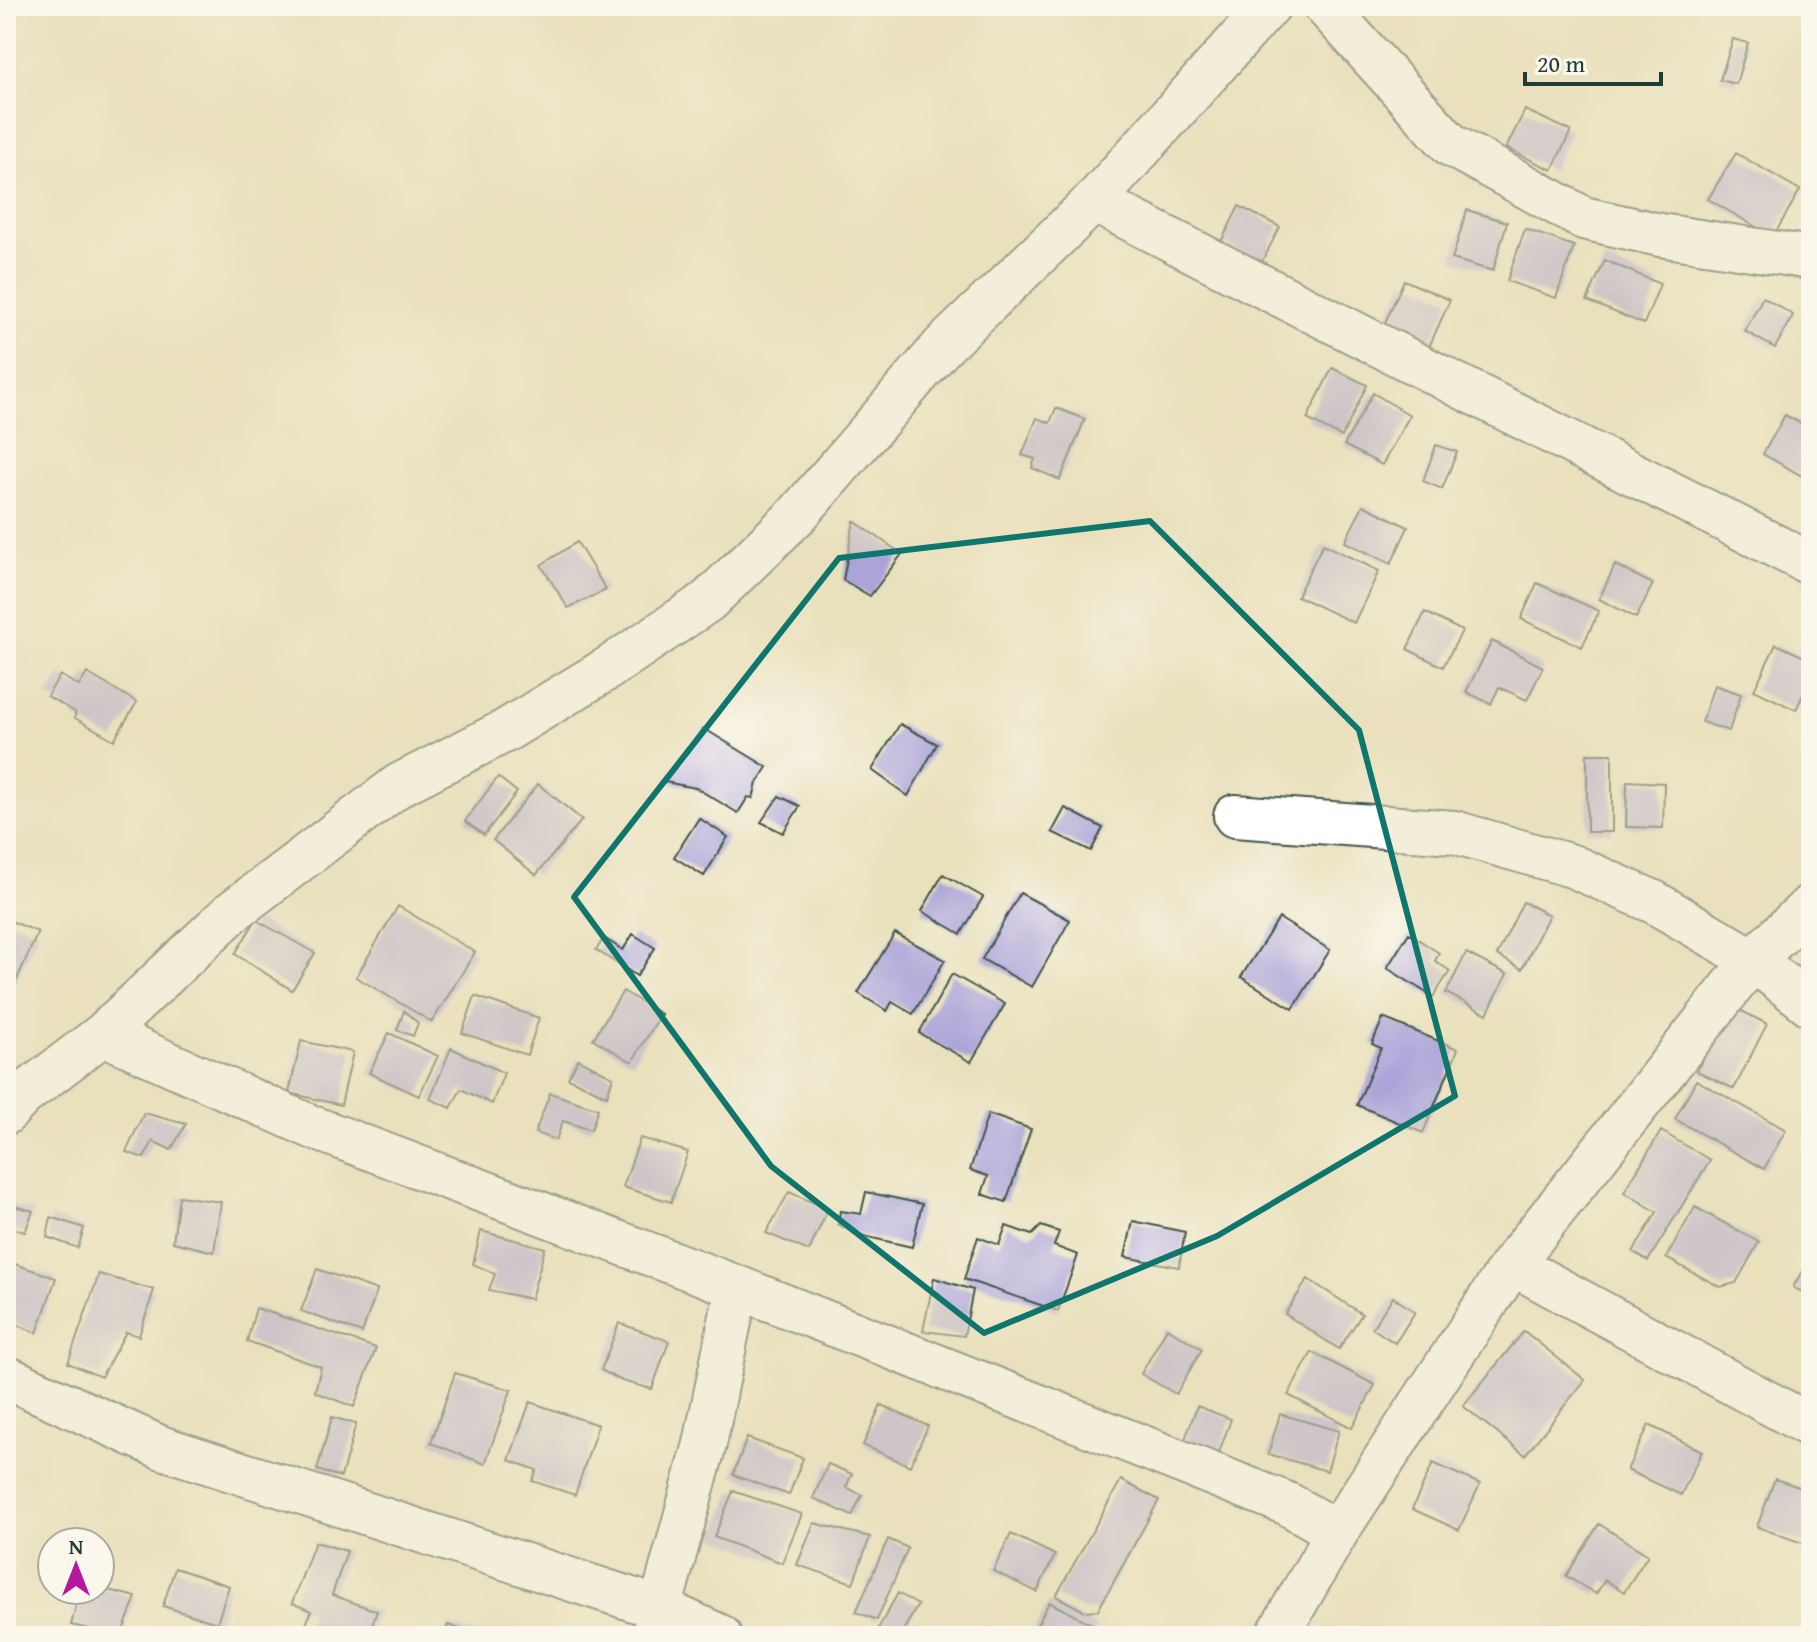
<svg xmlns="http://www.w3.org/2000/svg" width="1817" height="1642" viewBox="0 0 1817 1642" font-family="'Gentium Book Plus',serif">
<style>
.building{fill:#aca4d8}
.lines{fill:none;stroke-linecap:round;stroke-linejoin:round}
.minor-casing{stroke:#3d5548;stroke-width:46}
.minor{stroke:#fff;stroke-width:42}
.marked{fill:none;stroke:#0f766e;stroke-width:6;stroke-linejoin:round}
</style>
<rect width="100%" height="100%" fill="#fbf7ec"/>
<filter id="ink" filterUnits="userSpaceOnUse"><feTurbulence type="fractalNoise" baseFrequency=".0125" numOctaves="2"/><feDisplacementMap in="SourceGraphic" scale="16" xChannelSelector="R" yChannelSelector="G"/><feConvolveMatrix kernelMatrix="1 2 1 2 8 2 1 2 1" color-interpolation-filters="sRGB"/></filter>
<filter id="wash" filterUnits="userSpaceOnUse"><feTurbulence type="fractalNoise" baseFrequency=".006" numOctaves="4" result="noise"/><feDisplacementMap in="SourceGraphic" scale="32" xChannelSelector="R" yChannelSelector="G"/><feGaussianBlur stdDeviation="1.8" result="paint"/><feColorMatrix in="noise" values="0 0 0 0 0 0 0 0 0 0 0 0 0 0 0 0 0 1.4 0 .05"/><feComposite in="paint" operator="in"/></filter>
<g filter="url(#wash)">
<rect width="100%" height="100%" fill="#e9e0bc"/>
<g id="blocks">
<path class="building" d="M 1733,39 L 1748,43 L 1736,84 L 1720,80 Z
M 1525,110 L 1571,131 L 1552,170 L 1506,148 Z
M 1736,153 L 1800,190 L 1773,237 L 1708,199 Z
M 1239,206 L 1280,227 L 1261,263 L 1221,242 Z
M 1467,210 L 1507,222 L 1493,271 L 1452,259 Z
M 1525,229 L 1574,246 L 1556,298 L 1507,281 Z
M 1605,260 L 1660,284 L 1644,324 L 1587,301 Z
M 1404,280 L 1450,300 L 1425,356 L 1379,336 Z
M 1763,297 L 1793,315 L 1775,348 L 1745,331 Z
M 1332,368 L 1367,385 L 1342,437 L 1307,419 Z
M 1373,393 L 1410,415 L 1382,465 L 1344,445 Z
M 1056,408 L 1085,419 L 1060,480 L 1032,468 L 1035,459 L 1022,455 L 1037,418 L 1050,423 Z
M 1785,415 L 1811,429 L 1809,480 L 1763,454 Z
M 1436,445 L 1457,452 L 1442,489 L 1423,481 Z
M 1363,505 L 1408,527 L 1391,564 L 1345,542 Z
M 854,521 L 902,554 L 870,596 L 843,580 Z
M 577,542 L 606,590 L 568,608 L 541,565 Z
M 1323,544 L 1379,571 L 1354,623 L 1297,596 Z
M 1615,565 L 1653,584 L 1636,618 L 1599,599 Z
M 1537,583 L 1599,611 L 1582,647 L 1521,619 Z
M 1425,612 L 1462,631 L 1443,667 L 1407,649 Z
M 1492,641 L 1543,667 L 1527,700 L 1499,687 L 1491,704 L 1466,692 Z
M 1776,644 L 1811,660 L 1811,677 L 1796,710 L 1754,690 Z
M 87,673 L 137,702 L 114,740 L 75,718 L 75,712 L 47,696 L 60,675 L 79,686 Z
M 1714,685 L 1741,694 L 1729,731 L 1702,722 Z
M 900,724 L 937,744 L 908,796 L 872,770 Z
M 703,728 L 767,767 L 757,783 L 753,798 L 748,797 L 738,813 L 696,788 L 665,782 Z
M 1587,754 L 1612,754 L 1612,832 L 1587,832 Z
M 498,777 L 517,792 L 484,835 L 465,821 Z
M 1627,781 L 1664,783 L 1663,828 L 1626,827 Z
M 538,784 L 582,820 L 536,875 L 493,840 Z
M 779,796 L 800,806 L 783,833 L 761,822 Z
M 1065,808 L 1103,828 L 1091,851 L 1052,832 Z
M 699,818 L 728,837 L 704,876 L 674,857 Z
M 943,874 L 983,897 L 961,934 L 922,911 Z
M 1020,893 L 1070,920 L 1032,987 L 982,959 Z
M 1523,902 L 1549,915 L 1522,969 L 1497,955 Z
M 398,906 L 475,952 L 432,1022 L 356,977 Z
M 1279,918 L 1330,950 L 1293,1009 L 1241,977 Z
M 6,919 L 38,932 L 6,1004 Z
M 256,920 L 315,953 L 292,990 L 235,954 Z
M 895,933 L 945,960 L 913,1014 L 892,1002 L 887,1011 L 858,993 Z
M 1409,933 L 1439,953 L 1435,961 L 1450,971 L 1433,997 L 1387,968 Z
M 633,934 L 655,948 L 637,976 L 596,950 L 604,938 L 623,950 Z
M 1466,953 L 1507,974 L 1487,1014 L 1446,993 Z
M 952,974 L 1005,1004 L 971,1062 L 919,1033 Z
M 623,991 L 661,1014 L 632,1062 L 593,1039 Z
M 475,996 L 539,1018 L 527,1055 L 462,1033 Z
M 1730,1005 L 1767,1024 L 1734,1089 L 1697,1071 Z
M 404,1011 L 418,1023 L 413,1036 L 397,1030 Z
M 1383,1018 L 1458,1049 L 1423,1133 L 1357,1105 L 1381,1048 L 1372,1044 Z
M 389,1033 L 438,1056 L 419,1096 L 369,1073 Z
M 301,1041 L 353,1052 L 341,1105 L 289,1093 Z
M 451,1048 L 504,1073 L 492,1104 L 461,1089 L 451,1108 L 430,1099 Z
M 578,1059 L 613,1077 L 607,1096 L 568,1078 Z
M 1696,1080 L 1786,1130 L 1764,1169 L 1675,1119 Z
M 550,1093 L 598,1109 L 591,1130 L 563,1121 L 556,1140 L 535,1133 Z
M 144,1113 L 186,1124 L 171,1150 L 153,1141 L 144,1158 L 126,1152 Z
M 988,1114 L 1031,1129 L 1006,1202 L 982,1194 L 988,1176 L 970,1170 Z
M 1661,1131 L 1710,1160 L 1648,1261 L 1633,1252 L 1657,1212 L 1624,1192 Z
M 640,1138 L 688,1152 L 671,1202 L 623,1187 Z
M 789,1192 L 828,1209 L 809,1251 L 766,1233 Z
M 866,1192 L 922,1204 L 912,1247 L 855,1234 L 838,1224 L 840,1211 L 861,1214 Z
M 179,1196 L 221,1202 L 214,1252 L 173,1242 Z
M 6,1204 L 33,1211 L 25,1232 L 6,1227 Z
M 1695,1207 L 1759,1242 L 1736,1283 L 1720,1287 L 1666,1258 Z
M 51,1217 L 84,1228 L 78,1248 L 47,1237 Z
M 1133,1221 L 1185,1232 L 1179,1267 L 1125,1257 Z
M 1006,1226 L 1032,1235 L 1041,1226 L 1059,1232 L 1054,1246 L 1078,1255 L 1058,1311 L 964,1279 L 978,1237 L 999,1245 Z
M 481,1231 L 545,1248 L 531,1299 L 489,1290 L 495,1274 L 473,1264 Z
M 1811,1256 L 1811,1297 L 1793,1287 Z
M 6,1261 L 56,1278 L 37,1333 L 6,1320 Z
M 317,1269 L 377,1290 L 362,1333 L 301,1311 Z
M 99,1274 L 154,1290 L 139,1336 L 126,1332 L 101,1377 L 68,1363 Z
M 934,1278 L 973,1290 L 964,1336 L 923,1331 Z
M 1308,1279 L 1362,1314 L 1339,1349 L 1285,1314 Z
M 1393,1297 L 1415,1312 L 1395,1343 L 1372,1328 Z
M 256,1308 L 376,1348 L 354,1407 L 315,1392 L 321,1367 L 247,1341 Z
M 619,1323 L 669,1341 L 652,1389 L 622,1381 L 601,1370 Z
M 1167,1328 L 1202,1349 L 1176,1394 L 1141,1374 Z
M 1524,1331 L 1585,1380 L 1525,1455 L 1463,1406 Z
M 1312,1352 L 1375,1385 L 1352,1428 L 1288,1395 Z
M 455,1373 L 511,1390 L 485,1464 L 431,1443 Z
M 530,1402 L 598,1425 L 575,1495 L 532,1481 L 537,1470 L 509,1460 Z
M 881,1405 L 928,1426 L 910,1466 L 863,1445 Z
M 1197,1406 L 1231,1419 L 1216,1461 L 1182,1448 Z
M 1280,1414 L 1339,1431 L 1327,1471 L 1268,1454 Z
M 332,1417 L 356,1424 L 341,1477 L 317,1470 Z
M 1649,1425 L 1702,1451 L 1681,1495 L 1627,1470 Z
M 747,1438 L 803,1458 L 789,1495 L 733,1475 Z
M 1433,1463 L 1480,1484 L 1459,1530 L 1412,1509 Z
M 828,1464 L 852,1474 L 846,1487 L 862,1495 L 852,1516 L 813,1498 Z
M 1775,1479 L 1811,1491 L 1811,1535 L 1808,1545 L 1757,1527 Z
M 1121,1480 L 1159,1500 L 1098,1610 L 1084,1611 L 1056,1596 Z
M 733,1491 L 802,1514 L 782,1563 L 714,1537 Z
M 814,1523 L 870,1537 L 853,1583 L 797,1565 Z
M 1599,1524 L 1648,1555 L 1624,1592 L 1605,1580 L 1596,1594 L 1566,1576 Z
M 1011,1534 L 1055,1555 L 1037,1592 L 993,1571 Z
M 888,1539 L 908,1548 L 877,1620 L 856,1612 Z
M 315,1542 L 347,1551 L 332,1595 L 377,1611 L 368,1636 L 302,1636 L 311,1611 L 292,1603 Z
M 175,1568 L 229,1586 L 217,1623 L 163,1606 Z
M 100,1588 L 136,1597 L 121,1636 L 71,1625 L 80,1590 L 100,1590 Z
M 898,1593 L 918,1605 L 900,1636 L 874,1636 Z
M 1049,1602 L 1097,1627 L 1093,1636 L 1031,1636 Z
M 448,1625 L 479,1635 L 479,1636 L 444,1636 Z"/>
</g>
</g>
<g filter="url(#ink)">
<use href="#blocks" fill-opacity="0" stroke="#3d5548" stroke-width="2"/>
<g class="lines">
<g class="minor-casing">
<path id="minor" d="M 1325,6 L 1451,145 L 1583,218 L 1660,235 L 1811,258
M 1094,201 L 1811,564
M 1235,816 L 1454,832 L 1572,866 L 1654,902 L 1753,960 L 1811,1005
M 103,1034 L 312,1127 L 737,1287 L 1288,1504 L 1337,1532 L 1277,1636
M 6,1113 L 22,1096 L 103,1034 L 232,912 L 399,785 L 505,731 L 607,669 L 708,601 L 797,515 L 943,346 L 1094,201 L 1269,6
M 1512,1264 L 1811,1426
M 6,1377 L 160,1447 L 659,1608 L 720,1636
M 1337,1532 L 1512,1264 L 1753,960 L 1811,905
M 653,1635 L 705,1444 L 737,1287"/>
</g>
<use href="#minor" class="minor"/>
</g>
</g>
<path d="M0 0H1817V1642H0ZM 1150,521 L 1359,730 L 1455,1096 L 1217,1236 L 984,1333 L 771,1166 L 574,897 L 839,558 Z" fill="#e9e0bc" fill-opacity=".55" fill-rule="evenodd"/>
<path class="marked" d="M 1150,521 L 1359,730 L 1455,1096 L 1217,1236 L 984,1333 L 771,1166 L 574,897 L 839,558 Z"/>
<rect width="1817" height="1642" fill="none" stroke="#fbf7ec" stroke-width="32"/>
<g transform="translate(76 1566)"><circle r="38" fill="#fbf7ec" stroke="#a3ada2" stroke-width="2"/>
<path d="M0-6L14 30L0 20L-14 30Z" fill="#b5179e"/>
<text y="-12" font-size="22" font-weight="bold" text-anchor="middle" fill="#1f3d34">N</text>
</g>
<path d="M1525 72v12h136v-12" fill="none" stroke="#1f3d34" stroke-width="4"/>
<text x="1537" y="72" font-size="24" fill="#1f3d34" stroke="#fbf7ec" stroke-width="6" paint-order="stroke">20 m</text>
</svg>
